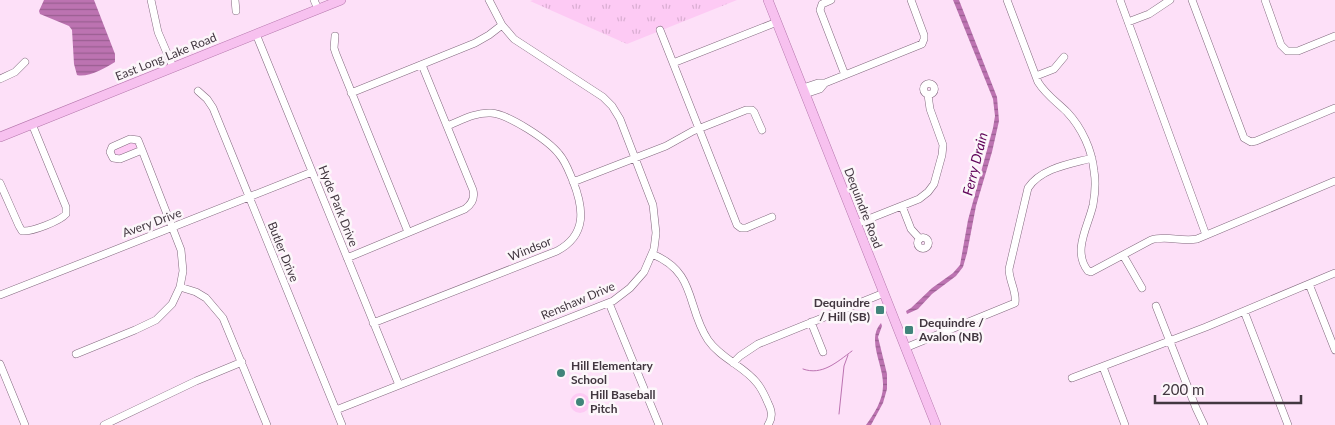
<svg xmlns="http://www.w3.org/2000/svg" width="1335" height="425" viewBox="0 0 1335 425" font-family="Lato,sans-serif">
<style>
.grass{fill:url(#grass-tufts)}
.green{fill:#fdcaf4}
.water{fill:url(#water-rules)}
.lines{fill:none;stroke-linecap:round;stroke-linejoin:round}
.stream{stroke:#bc73b1;stroke-width:1}
.minor-casing{stroke:#82697e;stroke-width:8}
.major-casing{stroke:#b476ab;stroke-width:10}
.minor{stroke:#fff;stroke-width:7}
.major{stroke:#f7c1ef;stroke-width:9}
.poi-dot{fill:#40847a;stroke:#fcf6fa;stroke-width:2}
.labels{text-anchor:middle;stroke-width:5;stroke-linejoin:round;paint-order:stroke}
.street-label{font-size:12px;fill:#423740;stroke:#fcf6fa}
.poi-label{font-size:12px;font-weight:bold;fill:#423740;stroke:#fcf6fa;text-anchor:start}
.water-label{font-size:14px;font-style:italic;fill:#5e0057;stroke:#fcf6fa}
</style>
<defs>
<pattern id="grass-tufts" width="24" height="20" patternUnits="userSpaceOnUse" patternTransform="scale(1.25)"><rect width="24" height="20" fill="#fdcaf4"/><path d="M3 7l-1-3M5 7V3M7 7l1-3M15 17l-1-3M17 17v-4M19 17l1-3" fill="none" stroke="#daaed2"/></pattern>
<pattern id="water-rules" width="6" height="5" patternUnits="userSpaceOnUse" patternTransform="scale(1.25)"><rect width="6" height="5" fill="#bc73b1"/><path d="M0 2.5h6" fill="none" stroke="#9a5f91"/></pattern>
</defs>
<rect width="100%" height="100%" fill="#fde0f8"/>
<path class="grass" d="M 533,0 L 737,0 L 627,44 L 530,1 Z
M 134,140 L 139,147 L 137,150 L 120,157 L 115,156 L 113,150 Z"/>
<path class="green" d="M570 403a10 10 0 1 1 20 0a10 10 0 1 1-20 0Z"/>
<path class="water" d="M 44,0 L 94,0 L 115,54 L 115,62 C 106,68 87,78 77,75 L 74,64 L 72,30 L 69,26 L 40,14 L 39,11 Z
M 953,0 L 959,0 L 997,97 L 999,121 L 992,152 L 976,206 L 967,253 L 963,267 L 956,276 L 932,294 L 918,309 L 907,314 L 906,311 L 911,308 L 932,288 L 953,273 L 960,265 L 968,220 L 993,128 L 995,116 L 993,99 Z
M 881,323 L 882,326 L 878,337 L 887,374 L 887,389 L 883,403 L 871,425 L 866,425 C 874,414 883,400 883,386 C 884,365 866,340 881,323 Z"/>
<g class="lines">
<path class="stream" d="M 803,369 C 822,376 837,362 852,351
M 839,414 L 844,366 L 848,355"/>
<g class="minor-casing">
<path id="minor" d="M 151,0 L 158,32 L 173,67
M 235,0 L 236,11
M 314,0 L 318,9
M 831,0 L 822,4 L 820,10 L 845,75
M 1007,0 L 1038,82 C 1046,95 1057,102 1067,112 C 1082,128 1092,150 1094,171 C 1096,182 1095,194 1093,205 C 1088,227 1072,251 1088,271 L 1091,272 L 1151,240 C 1166,235 1181,242 1197,239 L 1335,181
M 1120,0 L 1206,235
M 1192,0 L 1244,138 L 1251,142 L 1256,141 L 1335,108
M 1265,0 L 1281,45 L 1287,51 L 1298,51 L 1335,36
M 1128,22 L 1149,14 L 1170,0
M 660,30 L 737,225 L 741,228 L 746,228 L 772,217
M 256,34 L 399,385
M 335,36 L 334,48 L 336,54 L 408,232
M 673,63 L 777,22
M 1036,76 L 1054,69 L 1064,57
M 0,79 L 15,72 L 25,62
M923.5 89a5.5 5.5 0 1 1 11 0a5.5 5.5 0 1 1-11 0Z
M 803,88 L 818,83 L 825,83
M 198,91 L 207,99 L 213,108 L 342,425
M 351,93 L 475,43 L 489,35 L 502,25
M 805,94 L 820,89 L 825,83 L 922,44 L 924,39 L 924,35 L 911,0
M 130,139 L 138,140 L 142,150 L 120,159 L 113,158 L 110,152 L 112,147 Z
M 573,182 L 666,146 L 693,131 L 746,110 L 752,110 L 754,112 L 762,130
M 0,183 L 19,226 L 22,231 C 32,232 60,221 66,214 L 66,207 L 32,124
M 902,206 L 911,229 L 920,239
M 856,224 L 919,199 L 928,192 L 934,184 L 942,155 L 943,145 L 930,109 L 928,95
M917.5 243a5.5 5.5 0 1 1 11 0a5.5 5.5 0 1 1-11 0Z
M 652,254 C 697,272 686,307 708,340 C 721,359 744,366 757,383 C 762,389 765,396 768,403 C 772,411 773,417 768,425
M 1123,255 L 1142,288
M 347,258 L 465,209 C 472,204 475,198 473,190 L 422,65
M 1309,284 L 1335,350
M 180,287 L 196,292 L 206,298 L 223,318 L 267,425
M 0,295 C 104,254 208,214 312,172
M 609,303 L 659,425
M 1156,306 L 1196,408 L 1204,425
M 1244,311 L 1288,425
M 811,322 L 823,352
M 373,323 L 557,251 C 587,235 584,209 573,181 C 569,172 566,162 559,154 C 548,140 508,114 491,113 C 475,112 460,121 447,126
M 905,348 L 1015,303 C 1017,292 1009,281 1009,269 L 1028,188 C 1041,168 1070,164 1092,158
M 76,354 L 135,330 L 156,320 L 172,304 L 180,287 L 183,271 L 181,250 L 142,150
M 733,363 L 740,356 L 758,344 L 884,293
M 0,364 L 25,425
M 1103,367 L 1125,425
M 1072,378 L 1206,327 L 1335,273
M 336,410 L 613,301 L 630,288 L 644,272 L 654,249 L 656,233 L 653,205 L 620,119 L 612,106 L 603,97 L 514,39 L 502,25 L 489,0
M 104,425 L 196,381 L 242,362"/>
</g>
<g class="major-casing">
<path id="major" d="M 768,0 L 936,425
M 0,137 L 341,0"/>
</g>
<use href="#minor" class="minor"/>
<use href="#major" class="major"/>
</g>
<g class="poi-dot">
<rect x="875" y="305" width="10" height="10" rx="2.5"/>
<rect x="904" y="325" width="10" height="10" rx="2.5"/>
<circle cx="561" cy="373" r="5"/>
<circle cx="580" cy="402" r="5"/>
</g>
<g class="labels">
<g class="street-label">
<text transform="translate(166 57) rotate(-22)" y="4">East Long Lake Road</text>
<text transform="translate(338 206) rotate(68)" y="4">Hyde Park Drive</text>
<text transform="translate(863 208) rotate(69)" y="4">Dequindre Road</text>
<text transform="translate(152 223) rotate(-20)" y="4">Avery Drive</text>
<text transform="translate(530 249) rotate(-22)" y="4">Windsor</text>
<text transform="translate(283 252) rotate(68)" y="4">Butler Drive</text>
<text transform="translate(578 301) rotate(-23)" y="4">Renshaw Drive</text>
</g>
<g class="poi-label">
<text x="870" y="307" text-anchor="end">Dequindre<tspan x="870" dy="14">/ Hill (SB)</tspan></text>
<text x="919" y="327">Dequindre /<tspan x="919" dy="14">Avalon (NB)</tspan></text>
<text x="571" y="370">Hill Elementary<tspan x="571" dy="14">School</tspan></text>
<text x="590" y="399">Hill Baseball<tspan x="590" dy="14">Pitch</tspan></text>
</g>
<g class="water-label">
<text transform="translate(975 164) rotate(-76)" y="5">Ferry Drain</text>
</g>
</g>
<path d="M1155 395v8h146v-8" fill="none" stroke="#423740" stroke-width="2.5"/>
<text x="1162" y="395" font-size="15" fill="#423740" stroke="#fcf6fa" stroke-width="4" paint-order="stroke">200 m</text>
</svg>
